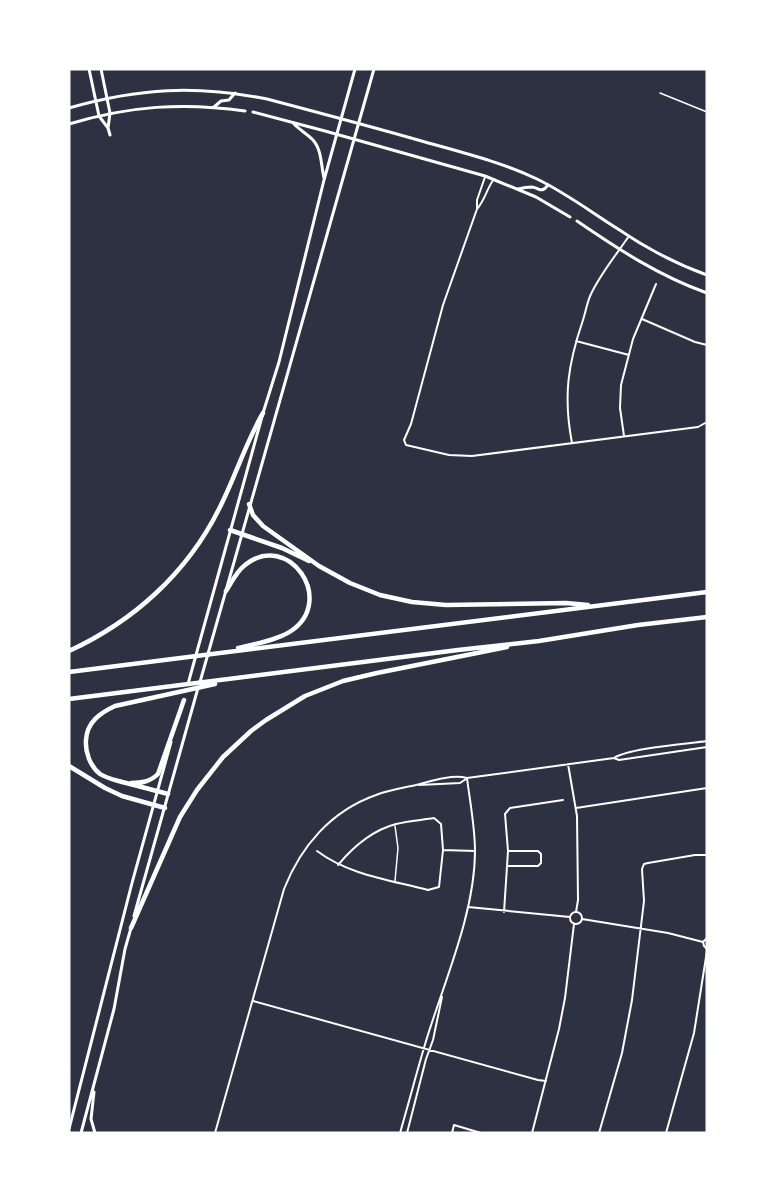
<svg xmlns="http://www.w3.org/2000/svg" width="776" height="1202" viewBox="0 0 776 1202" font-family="'DejaVu Sans',sans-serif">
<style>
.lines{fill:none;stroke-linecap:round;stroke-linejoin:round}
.service{stroke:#fff;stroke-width:1.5}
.minor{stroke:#fff;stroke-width:2}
.tertiary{stroke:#fff;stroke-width:3}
.secondary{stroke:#fff;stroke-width:3}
.motorway{stroke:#fff;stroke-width:4.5}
</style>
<rect width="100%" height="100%" fill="#2d3142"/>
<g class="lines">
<path class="service" d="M 660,93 L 707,112
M 395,881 L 398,848 L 395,826"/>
<path class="minor" d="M 494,179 C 487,188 485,200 477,209 L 443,305 L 411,424 L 404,440 L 406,445 L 449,455 L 472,456 L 698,427 L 707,422
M 477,209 L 477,200 L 485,177
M 642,319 L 695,342 L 707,345
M 576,341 L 629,355
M 624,436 L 620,408 L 621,385 L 633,339 L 656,284
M 572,443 C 563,396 568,364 583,320 C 586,311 587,302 591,294 C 601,273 616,255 629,236
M 614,758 C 629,748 686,744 707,741
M 568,764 L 577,816 L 578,900 L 576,912
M 419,785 L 460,783 L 466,779
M 576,808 L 707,788
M 443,850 L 475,851
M 317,851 C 349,875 390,880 428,890 L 439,887 L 443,850 L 441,824 L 434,818 C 422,820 408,821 396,824 C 373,830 353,847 338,865
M 508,866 L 538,866 L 541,863 L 541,854 L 538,851 L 508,851
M 468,907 L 570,917
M570 918a6 6 0 1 1 12 0a6 6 0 1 1-12 0Z
M 504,912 L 508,851 L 505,814 L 510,808 L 563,800
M 582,919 L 668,933 L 703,942
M 707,938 L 703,942 L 704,946 L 707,949
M 253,1001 L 538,1080 L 546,1081
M 215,1133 L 284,889 C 301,846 331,811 376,795 C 389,790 403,788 416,785 C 431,781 452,774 467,778 L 614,758 L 619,760 L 707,747
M 400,1133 C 409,1102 417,1071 426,1041 C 444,982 475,913 475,851 C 475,827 470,802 467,778
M 407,1133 L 426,1059 L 433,1040 L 442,997
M 452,1133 L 454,1125 L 481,1133
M 532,1133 L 559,1029 L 565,998 L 574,924
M 599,1133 L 622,1053 L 632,1000 L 644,901 L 642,869 L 644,864 L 648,863 L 695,855 L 707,855
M 666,1133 L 694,1033 L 707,951"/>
<path class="tertiary" d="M 89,69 L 99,116 L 108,128
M 101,69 L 110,113 L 108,128 L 110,135
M 214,107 L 221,101 L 229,100 L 235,93
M 518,189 C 522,188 528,187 532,187 C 540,188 541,194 548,185"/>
<path class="secondary" d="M 69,108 C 139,88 196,85 267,99 C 320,113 373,127 425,142 C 464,153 501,162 537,179 C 566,193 591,212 618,229 C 646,248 676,264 707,275
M 253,112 L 325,131 L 485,176 L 536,197 L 570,217
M 69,124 C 129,106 183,102 245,111
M 294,124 C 300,130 307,134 313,140 C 322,150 321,166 324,178
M 577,221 C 618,249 659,276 707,293
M 200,682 L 374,69
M 188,684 L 263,413 L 279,362 L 324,180 L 355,69
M 134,916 L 198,688
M 94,1092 L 91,1119 L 95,1133
M 69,1129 L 132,883 L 171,742
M 81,1133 L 114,1009 L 125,949 L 131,928"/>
<path class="motorway" d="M 249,504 L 253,515 L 263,526 L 319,566 L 350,583 L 380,595 L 412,602 L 446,605 L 566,603 L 588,605
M 230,530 L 282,548 L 309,561
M 226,591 C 232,582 236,572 245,565 C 288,530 337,600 291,631 C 278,640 254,644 238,648
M 69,651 C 134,621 187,573 219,509 C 235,478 245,444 263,413
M 69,672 L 707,592
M 69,699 L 458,650 L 539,641 L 638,625 L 707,617
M 69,766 L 105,788 L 122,796 L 165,808
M 131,783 C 141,783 150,782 158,774 L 184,700
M 168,794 C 153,790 138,786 122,782 C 115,780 106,778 100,774 C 90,766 85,752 86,740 C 87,722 100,713 115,706 L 215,684
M 131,928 L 180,817 L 197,790 L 223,757 L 251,731 L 266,720 L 305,696 L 343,681 L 377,673 L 507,647"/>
</g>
<rect width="776" height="1202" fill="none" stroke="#ffffff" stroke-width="141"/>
</svg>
